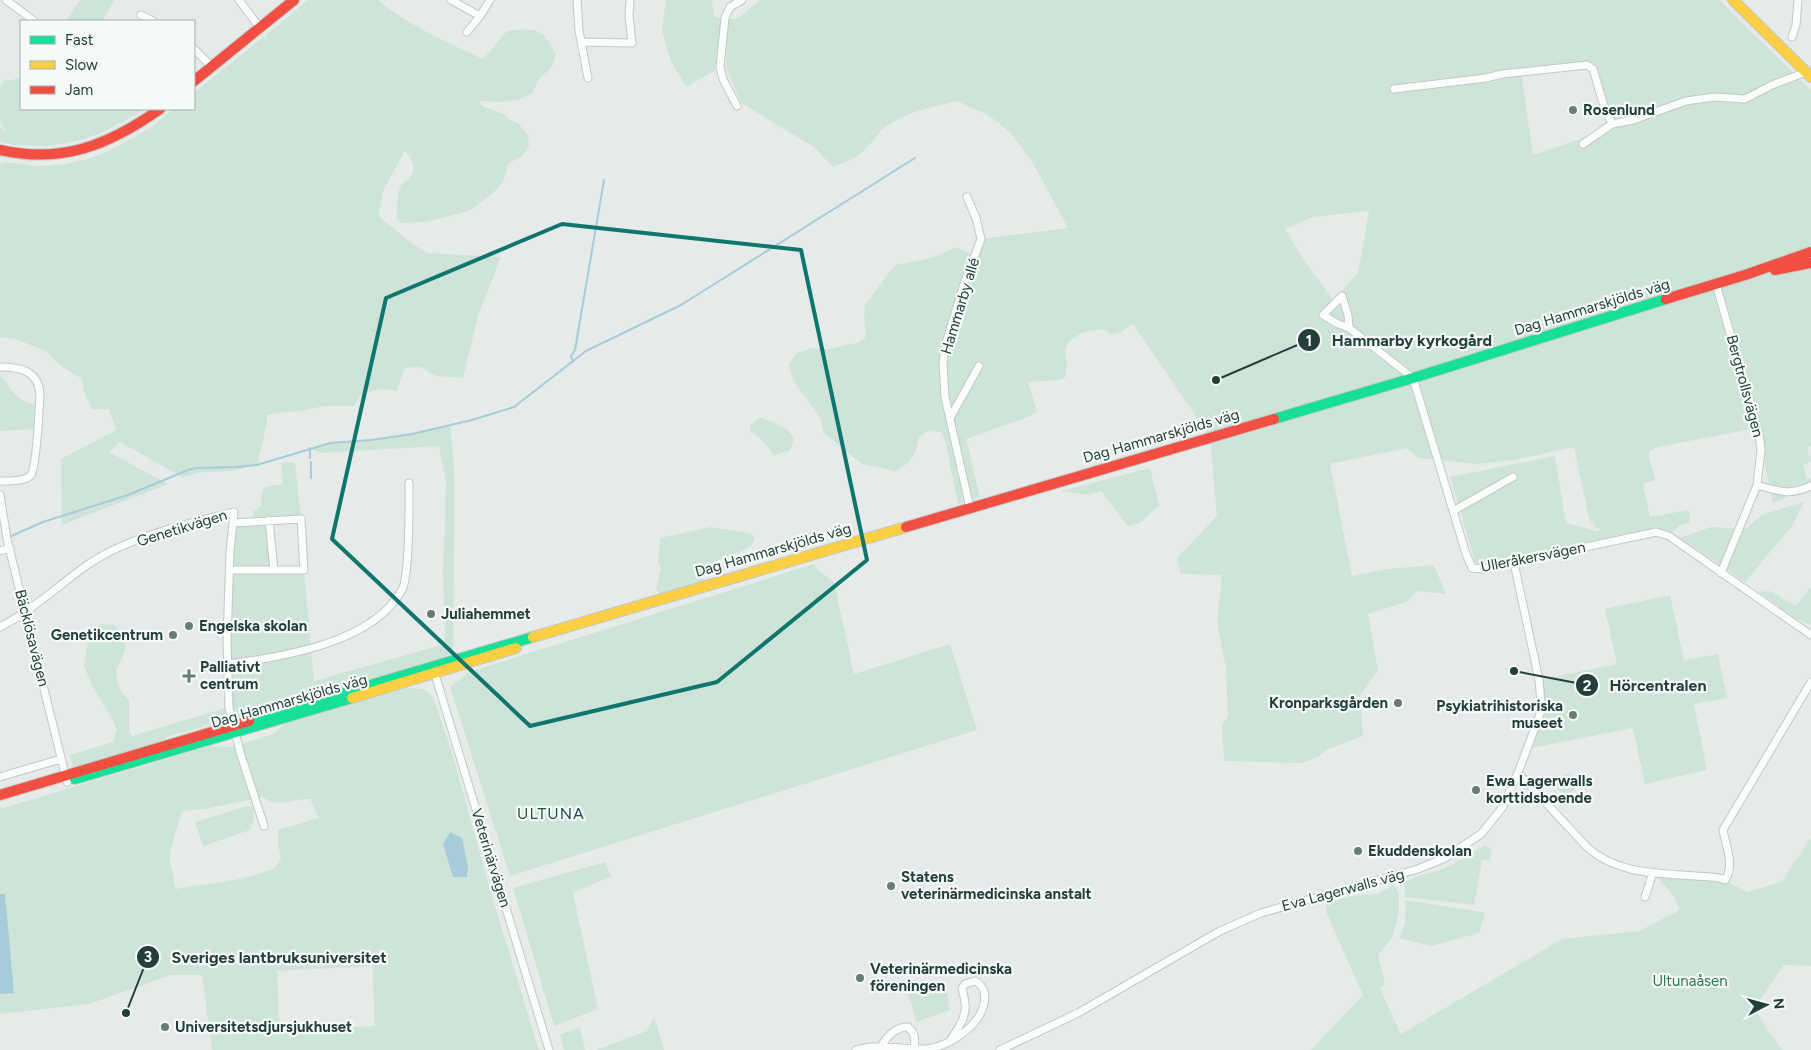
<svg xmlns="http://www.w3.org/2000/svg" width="1811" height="1050" viewBox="0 0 1811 1050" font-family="Figtree,sans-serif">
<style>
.green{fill:#cfe4d8;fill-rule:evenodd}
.water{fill:#a7ccd9}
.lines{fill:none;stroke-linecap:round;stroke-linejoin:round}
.stream{stroke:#a7ccd9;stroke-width:2}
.street-casing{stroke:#c3c8c6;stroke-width:9}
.fast-casing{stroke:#c1c9c7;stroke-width:12}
.slow-casing{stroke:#c1c9c7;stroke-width:12}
.jam-casing{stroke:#c1c9c7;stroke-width:12}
.street{stroke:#fbfcfc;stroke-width:7}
.fast{stroke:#16e098;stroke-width:10}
.slow{stroke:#ffcf43;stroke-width:10}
.jam{stroke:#f24e42;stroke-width:10}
.marked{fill:none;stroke:#0f766e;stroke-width:4;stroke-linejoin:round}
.poi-dot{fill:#677b78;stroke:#f5faf8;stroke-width:2}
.labels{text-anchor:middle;stroke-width:4.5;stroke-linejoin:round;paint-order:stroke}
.poi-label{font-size:15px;font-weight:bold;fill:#233f3b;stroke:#f5faf8;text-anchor:start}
.street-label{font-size:15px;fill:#233f3b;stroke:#f5faf8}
.park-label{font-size:15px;fill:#2d7752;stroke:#f5faf8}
.neighbourhood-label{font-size:16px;letter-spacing:1px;fill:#1e524b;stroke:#f5faf8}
.leader{fill:none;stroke:#233f3b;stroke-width:2}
.callout-dot{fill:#233f3b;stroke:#f5faf8;stroke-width:2}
.mark-label{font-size:15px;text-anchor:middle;font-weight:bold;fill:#fff}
.callout-label{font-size:16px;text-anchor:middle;font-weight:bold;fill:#233f3b;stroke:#f5faf8;stroke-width:4.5;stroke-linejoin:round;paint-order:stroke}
</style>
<rect width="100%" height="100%" fill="#e6ebe9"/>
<path class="green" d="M 80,0 L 115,0 L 102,21 L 65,21 Z
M 308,0 L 378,0 C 409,26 447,42 483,59 L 507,31 C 534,28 544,27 556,55 L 552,67 L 538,80 L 533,92 L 521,99 L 502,102 L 478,101 L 484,107 L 504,114 L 509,119 L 518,123 L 528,135 L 529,146 L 522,156 L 508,164 L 505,177 L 501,184 L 493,193 L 469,211 L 425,222 L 402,223 L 397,219 C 396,213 398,192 400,187 C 402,183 407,181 409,179 C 418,168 411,159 405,150 L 383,191 L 379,216 L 409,241 L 427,253 L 501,257 L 478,316 L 463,378 L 436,376 L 420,367 L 405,368 L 396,391 L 383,389 L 362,393 L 354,406 L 325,406 L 299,411 L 276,413 L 267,415 L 267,424 L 257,465 L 230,471 L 204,472 L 182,477 L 120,442 L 109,452 L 168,484 L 62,525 L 61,459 L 116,430 L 109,409 L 92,409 L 84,392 L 82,379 L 61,366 L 46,351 L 18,340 L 0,337 L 0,164 L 4,162 L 38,166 L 66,164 L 88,159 L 109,151 L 147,130 L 174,109 L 194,109 L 194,93 L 263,37 L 268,40 L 265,36 L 296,10 L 301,14 L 297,9 Z
M 666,0 L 712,0 L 714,16 L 721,19 L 717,63 L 714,71 L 686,87 L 671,61 L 662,31 Z
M 760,0 L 1719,0 L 1811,90 L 1811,446 L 1807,447 L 1811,462 L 1803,465 L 1807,479 L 1811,478 L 1811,486 L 1773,503 L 1757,428 L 1668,445 L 1655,448 L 1649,452 L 1649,459 L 1656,480 L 1643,484 L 1650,517 L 1689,510 L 1690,523 L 1680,525 L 1669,536 L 1656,532 L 1634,537 L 1628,533 L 1486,564 L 1475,562 L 1450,477 L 1555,456 L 1566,523 L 1596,531 L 1601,530 L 1595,527 L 1589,519 L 1574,447 L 1514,460 L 1477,464 L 1418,458 L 1407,448 L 1330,464 L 1352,576 L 1388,569 L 1434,565 L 1446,594 L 1416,591 L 1409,601 L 1368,614 L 1378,670 L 1360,696 L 1363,736 L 1328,749 L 1318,757 L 1303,763 L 1224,761 L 1222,725 L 1228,716 L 1226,668 L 1217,623 L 1222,575 L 1181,574 L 1177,558 L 1217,516 L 1210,437 L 1133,324 L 1119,333 L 1110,335 L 1104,329 L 1081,333 L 1068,343 L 1065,352 L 1067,365 L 1065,378 C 1053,383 1040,379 1028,383 L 1037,411 L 1028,417 L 966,439 L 980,497 L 958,504 L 945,440 L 941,432 L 929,430 L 919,437 L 915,453 L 907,464 L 895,471 L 862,464 L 824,433 L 821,419 L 793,380 L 789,364 L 796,354 L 811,348 L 829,349 L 856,343 L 865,338 C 866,327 863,316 865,305 L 895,265 L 931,258 L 956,247 L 975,256 L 981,239 L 1068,228 C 1047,191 1027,141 992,118 C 981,110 969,108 958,101 C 933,107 909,111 888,125 C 877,133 870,146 861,153 C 853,160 842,163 833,167 L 814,147 L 741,103 L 726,67 L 728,19 L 737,19 ZM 1587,65 L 1593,69 L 1612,124 L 1604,131 L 1533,155 L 1521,72 ZM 1369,211 L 1358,273 L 1333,300 L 1304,260 L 1285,229 L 1313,217 Z
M 21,77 L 21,109 L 146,109 L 103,132 L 82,140 L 49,146 L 12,145 L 0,141 L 0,126 L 6,134 L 0,121 L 0,87 L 5,79 L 9,81 Z
M 0,375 C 8,385 19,403 33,404 L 35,406 L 34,429 L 0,431 Z
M 762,418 C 769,420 789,429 792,435 C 795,440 792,447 789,451 L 774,455 L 760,438 L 750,431 L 751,425 L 757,419 Z
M 451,425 L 455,486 L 453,652 L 447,656 L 237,720 L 230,714 L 199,728 L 170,736 L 157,743 L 73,767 L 70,755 L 113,742 L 117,730 L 112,718 L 93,688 L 84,666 L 89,634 L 101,624 L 114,625 L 127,634 C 126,642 125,650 122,658 C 121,662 118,665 117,668 C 113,678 122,694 129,700 L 129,731 L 132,736 L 229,707 L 233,523 L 253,521 L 253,512 L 261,506 L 262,490 L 267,486 L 283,484 L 281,463 L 288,462 L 295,463 L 301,519 L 270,521 L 274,570 L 304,570 L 314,681 L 445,644 L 443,569 L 446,483 L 439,446 L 321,453 L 310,448 C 332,442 349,442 371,440 C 398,438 425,431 451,425 Z
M 1150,468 L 1159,505 L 1140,523 L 1128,526 L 1101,491 L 1089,495 L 1061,491 Z
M 1804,502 L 1792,526 L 1745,582 L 1680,538 L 1711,527 L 1746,529 L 1761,515 Z
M 711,527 L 750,533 L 755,538 L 751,546 L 742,551 L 701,567 L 704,581 L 659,594 L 656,589 L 661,569 L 658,562 L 660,538 Z
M 814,564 L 818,570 L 834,582 L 854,674 L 950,644 L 977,730 L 510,876 L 450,687 L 469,672 Z
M 1811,587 L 1811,625 L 1794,618 L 1759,592 L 1770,591 L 1796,606 Z
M 1670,595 L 1684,660 L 1718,654 L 1727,698 L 1694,704 L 1707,770 L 1645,784 L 1633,728 L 1526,749 L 1540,714 L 1539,680 L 1617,664 L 1605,609 Z
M 407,688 L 424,689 L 433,697 L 451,749 L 490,890 L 539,1050 L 212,1050 L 202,975 L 171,975 L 89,1004 L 0,1014 L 0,809 L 210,746 L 233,747 L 275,733 L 284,724 ZM 263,797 C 277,809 294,798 310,799 L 319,818 L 278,830 L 278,844 L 281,859 C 278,864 274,869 267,871 C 239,882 206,883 176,889 L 170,860 L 170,852 L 182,811 L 205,809 ZM 372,966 L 375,1026 L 280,1030 L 277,971 Z
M1557 784a10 10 0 1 1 20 0a10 10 0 1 1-20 0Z
M 247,806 L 253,808 L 254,819 L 250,830 L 203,846 L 195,822 Z
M 1811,838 L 1811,966 L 1784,965 L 1754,1009 L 1782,1050 L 1311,1050 L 1363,995 L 1327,914 L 1326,904 L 1351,896 L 1377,894 L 1394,885 L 1399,894 L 1399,912 L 1392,938 L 1378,955 L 1385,984 L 1380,989 L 1401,1034 L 1562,939 L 1639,931 L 1680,910 L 1674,897 L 1653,872 L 1722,879 L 1747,892 L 1781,882 Z
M 1485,845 L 1492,850 L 1490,860 L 1482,860 L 1474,905 L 1405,897 L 1404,881 L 1448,867 Z
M 605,862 L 611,876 L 573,893 L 598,1009 L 554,1026 L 513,888 Z
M 1406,900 L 1476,911 L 1485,913 L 1479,933 L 1431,946 L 1399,938 L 1405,923 Z
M 933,981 L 946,988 L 950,1010 L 916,1022 L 912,1004 L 907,995 Z
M 654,1017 L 664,1050 L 596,1050 L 647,1031 Z
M 580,1027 L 585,1050 L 564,1050 L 560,1035 Z"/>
<path class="water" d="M 450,832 L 462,838 L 468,867 L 467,877 L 453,877 L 443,844 Z
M 0,894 L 5,894 L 14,993 L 0,994 Z"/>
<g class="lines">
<path class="stream" d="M 573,362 L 571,356 L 575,350 L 604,180
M 310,448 L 310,458
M 311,462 L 311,478
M 9,537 L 43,522 L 128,495 L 188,470 L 197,468 L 237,467 L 257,465 L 330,443 L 371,440 L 412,434 L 472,420 L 514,407 L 586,351 L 681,305 L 915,158"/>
<g class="street-casing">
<path id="street" d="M 6,0 L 33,20
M 239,0 L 260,28
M 451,0 L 480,16 L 490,0
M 577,0 L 579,31 L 588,78
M 141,15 L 153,21
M 467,32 L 480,16
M 1792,37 L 1796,25 L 1798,0
M 581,42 L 632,43 L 629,16 L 630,0
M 194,49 L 212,67
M 1394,89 L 1486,78 L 1502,74 L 1587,65 L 1593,69 L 1604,106 L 1612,124
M 737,106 L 723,79 L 720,67 L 725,18 L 730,7 L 742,0
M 1583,144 L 1612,124 L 1633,120 L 1686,101 L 1714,97 L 1745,99 L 1772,85 L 1806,72
M 967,197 L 976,218 L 981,239 L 965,281 L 945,346 L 943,364 L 945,397 L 970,508
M 1716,284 L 1759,434 L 1761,450 L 1757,485 L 1721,573
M 1349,328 L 1336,323 L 1323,315 L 1342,296 L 1348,315 L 1349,328 L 1413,378 L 1466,554 L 1472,568 L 1484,569 L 1497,566 L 1656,532 L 1669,536 L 1811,635
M 0,367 C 21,367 39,371 40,395 C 39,409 37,466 31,475 C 25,482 8,481 0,481
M 950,418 L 979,366
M 1757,485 C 1778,491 1790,496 1811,486
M 0,495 L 7,539 L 67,782
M 1453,511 L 1513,477
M 269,520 L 274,570
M 0,551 L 10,548
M 230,570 L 304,570 L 301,519 L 233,523
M 0,627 C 33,610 60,584 90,563 C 131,536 187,524 234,512 L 230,551 L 227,641 L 229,708 L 240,752 L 264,826
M 228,664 C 282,657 373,643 402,590 C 410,575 409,504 409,483
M 434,671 L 549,1050
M 1518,773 L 1587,847 C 1616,874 1657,873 1695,876 C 1704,877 1717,876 1725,880 C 1735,866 1726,846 1723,830 L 1811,682
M 0,777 L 61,759
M 1645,897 L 1653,872
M 881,1047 C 887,1036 895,1027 908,1027 C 916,1034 915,1040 914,1049
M 856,1050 C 879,1043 903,1050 926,1049 C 948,1047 979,1027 984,1004 C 986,995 984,985 975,981 L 965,984 L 962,988 C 963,993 965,999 965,1004 C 967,1017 957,1030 950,1041
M 1000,1050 L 1078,1013 L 1220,931 L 1261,913 L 1418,869 L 1445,858 L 1481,834 L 1502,808 L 1518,773 L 1540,714 L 1541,703 L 1539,680 L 1514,563"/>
</g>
<g class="fast-casing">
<path id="fast" d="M 1274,419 L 1413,378 L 1666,299
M 249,721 L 533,637
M 75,779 L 352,698"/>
</g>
<g class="slow-casing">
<path id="slow" d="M 1733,0 L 1811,77
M 533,637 L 906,527
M 352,698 L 516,648"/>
</g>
<g class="jam-casing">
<path id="jam" d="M 194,81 L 294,0
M 0,150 C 62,164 109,145 160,109
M 1775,270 L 1811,263
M 1666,299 L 1745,275 L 1811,252
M 906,527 L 1274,419
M 0,795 L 249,721"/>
</g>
<use href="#street" class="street"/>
<use href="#fast" class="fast"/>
<use href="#slow" class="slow"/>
<use href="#jam" class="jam"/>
</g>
<path class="marked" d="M 562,224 L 801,250 L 867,560 L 717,682 L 530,726 L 332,539 L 386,298 Z"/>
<g class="poi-dot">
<circle cx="1573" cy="110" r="5"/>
<circle cx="431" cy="614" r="5"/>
<circle cx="189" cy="626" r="5"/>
<circle cx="173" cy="635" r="5"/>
<path d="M186.5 668.5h5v5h5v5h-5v5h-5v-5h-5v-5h5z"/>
<circle cx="1398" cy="703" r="5"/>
<circle cx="1573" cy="715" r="5"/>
<circle cx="1476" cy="790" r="5"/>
<circle cx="1358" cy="851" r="5"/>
<circle cx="891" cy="886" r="5"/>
<circle cx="860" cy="978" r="5"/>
<circle cx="165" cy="1027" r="5"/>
</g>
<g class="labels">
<g class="poi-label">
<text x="1583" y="115">Rosenlund</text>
<text x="441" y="619">Juliahemmet</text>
<text x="199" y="631">Engelska skolan</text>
<text x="163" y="640" text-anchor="end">Genetikcentrum</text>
<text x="200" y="672">Palliativt<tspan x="200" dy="17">centrum</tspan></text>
<text x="1388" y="708" text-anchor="end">Kronparksgården</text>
<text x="1563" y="711" text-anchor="end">Psykiatrihistoriska<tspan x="1563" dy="17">museet</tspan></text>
<text x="1486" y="786">Ewa Lagerwalls<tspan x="1486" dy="17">korttidsboende</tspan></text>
<text x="1368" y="856">Ekuddenskolan</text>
<text x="901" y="882">Statens<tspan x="901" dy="17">veterinärmedicinska anstalt</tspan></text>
<text x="870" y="974">Veterinärmedicinska<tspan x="870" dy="17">föreningen</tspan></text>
<text x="175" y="1032">Universitetsdjursjukhuset</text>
</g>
<g class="street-label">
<text transform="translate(960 306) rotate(-73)" y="5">Hammarby allé</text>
<text transform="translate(1592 307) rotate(-17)" y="5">Dag Hammarskjölds väg</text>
<text transform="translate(1745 386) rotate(75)" y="5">Bergtrollsvägen</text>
<text transform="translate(1161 436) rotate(-16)" y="5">Dag Hammarskjölds väg</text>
<text transform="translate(182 528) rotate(-17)" y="5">Genetikvägen</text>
<text transform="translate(773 550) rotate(-16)" y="5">Dag Hammarskjölds väg</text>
<text transform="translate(1533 557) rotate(-11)" y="5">Ulleråkersvägen</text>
<text transform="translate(32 638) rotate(76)" y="5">Bäcklösavägen</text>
<text transform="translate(289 701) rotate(-16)" y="5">Dag Hammarskjölds väg</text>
<text transform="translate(491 858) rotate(73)" y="5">Veterinärvägen</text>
<text transform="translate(1343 890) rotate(-15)" y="5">Eva Lagerwalls väg</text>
</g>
<g class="park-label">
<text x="1690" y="986">Ultunaåsen</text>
</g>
<g class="neighbourhood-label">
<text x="551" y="819">ULTUNA</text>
</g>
</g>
<path class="leader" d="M1216 380L1309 340M1514 671L1587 685M126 1013L148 957"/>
<g class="callout-dot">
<circle cx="1216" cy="380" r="5"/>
<circle cx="1514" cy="671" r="5"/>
<circle cx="126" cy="1013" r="5"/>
<circle cx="1309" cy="340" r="12"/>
<circle cx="1587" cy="685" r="12"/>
<circle cx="148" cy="957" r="12"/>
</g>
<g class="mark-label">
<text x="1309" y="346">1</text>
<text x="1587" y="691">2</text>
<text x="148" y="962">3</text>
</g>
<g class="callout-label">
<text x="1412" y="346">Hammarby kyrkogård</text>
<text x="1658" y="691">Hörcentralen</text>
<text x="279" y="963">Sveriges lantbruksuniversitet</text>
</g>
<rect x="20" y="20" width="175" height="90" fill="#f5faf8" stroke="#a1afac"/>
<rect x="30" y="36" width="25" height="8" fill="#16e098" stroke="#a1afac"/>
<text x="65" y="45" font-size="15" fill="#233f3b">Fast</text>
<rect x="30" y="61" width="25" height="8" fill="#ffcf43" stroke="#a1afac"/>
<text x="65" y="70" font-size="15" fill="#233f3b">Slow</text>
<rect x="30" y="86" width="25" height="8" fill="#f24e42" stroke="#a1afac"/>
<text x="65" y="95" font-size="15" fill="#233f3b">Jam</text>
<g transform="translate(1766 1005) rotate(84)" stroke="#f5faf8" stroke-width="4" paint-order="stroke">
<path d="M0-4L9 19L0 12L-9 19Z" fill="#233f3b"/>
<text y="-8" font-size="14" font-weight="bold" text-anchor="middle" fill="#233f3b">N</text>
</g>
</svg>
